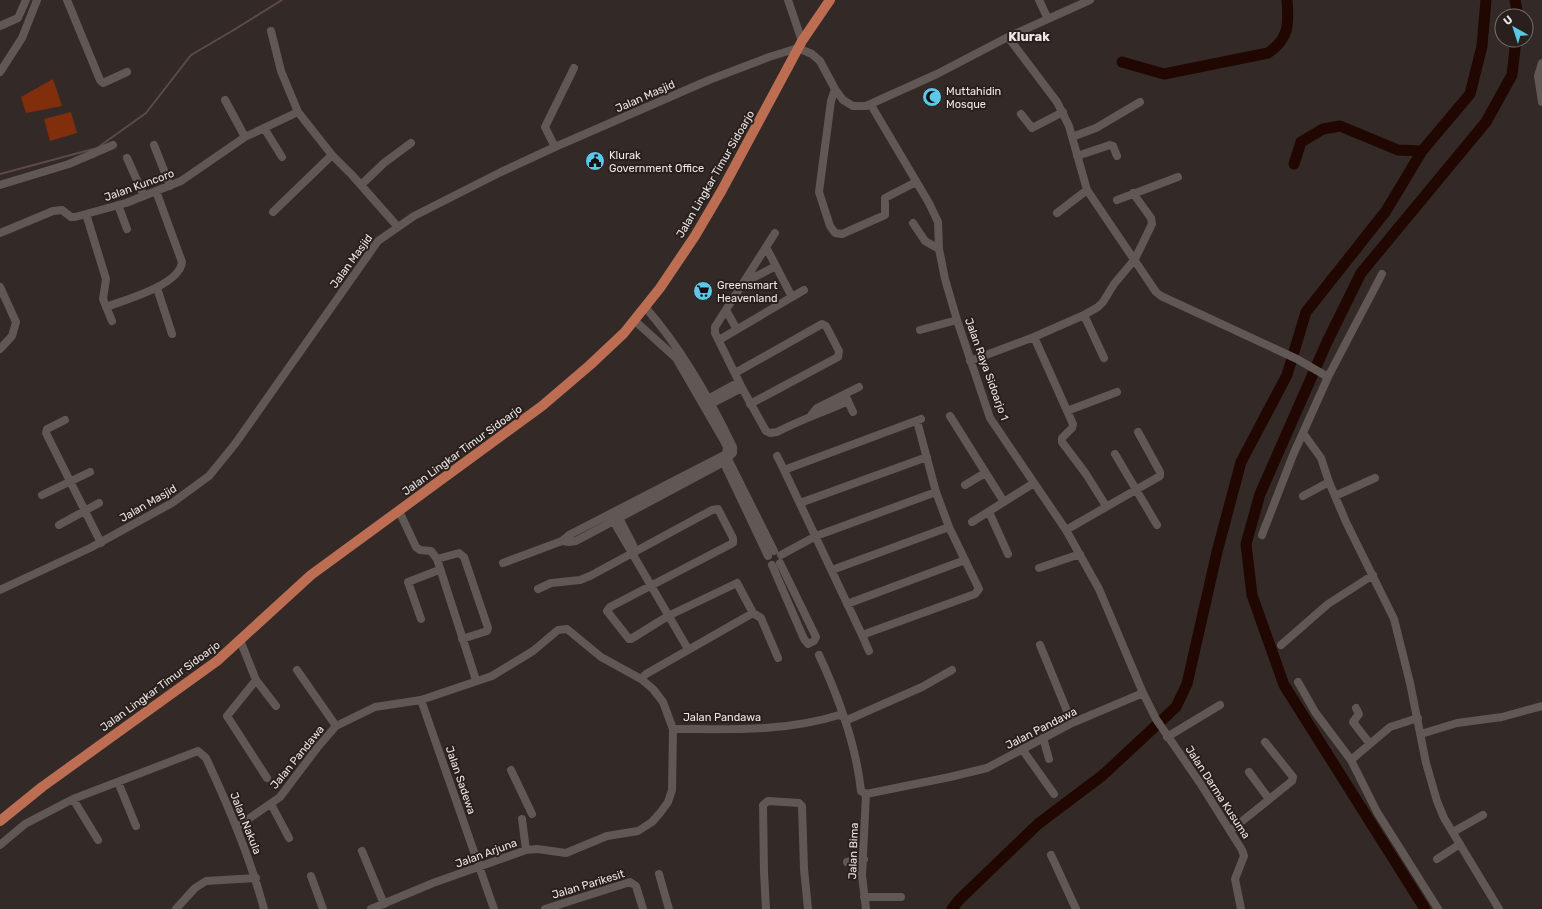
<svg xmlns="http://www.w3.org/2000/svg" width="1542" height="909" viewBox="0 0 1542 909" font-family="Rubik,sans-serif">
<style>
.green{fill:#812e0d}
.lines{fill:none;stroke-linecap:round;stroke-linejoin:round}
.stream{stroke:#5e4a45;stroke-width:2}
.river{stroke:#210701;stroke-width:11}
.minor{stroke:#615754;stroke-width:8}
.major{stroke:#bd6d52;stroke-width:10}
.labels{text-anchor:middle;stroke-width:4;stroke-linejoin:round;paint-order:stroke}
.poi-label{font-size:11px;fill:#ede7e5;stroke:#29201d;text-anchor:start}
.street-label{font-size:11px;fill:#ede7e5;stroke:#29201d}
.quarter-label{font-size:13px;font-weight:bold;fill:#ede7e5;stroke:#29201d}
</style>
<rect width="100%" height="100%" fill="#332a27"/>
<path class="green" d="M 53,79 L 62,106 L 26,113 L 21,97 Z
M 71,112 L 77,133 L 50,141 L 44,119 Z"/>
<g class="lines">
<path class="stream" d="M 0,174 L 97,148 L 146,113 L 191,55 L 232,31 L 282,0"/>
<path class="river" d="M 1515,0 L 1518,16
M 1122,62 L 1164,74 L 1268,53 C 1289,39 1289,24 1287,0
M 1294,164 L 1301,142 L 1323,129 L 1340,126 L 1398,150 L 1422,151
M 952,909 L 959,900 L 1038,824 L 1103,775 L 1176,707 L 1187,684 L 1217,552 L 1241,462 L 1287,375 L 1306,312 L 1386,211 L 1422,151 L 1470,94 L 1482,46 L 1486,0
M 1425,909 L 1284,685 L 1252,595 L 1246,544 L 1260,494 L 1327,342 L 1361,273 L 1486,122 L 1512,75 L 1516,40"/>
<path class="minor" d="M 67,0 L 100,80 L 103,83 L 127,72
M 788,0 L 802,41
M 1039,0 L 1048,19
M 0,26 L 18,18 L 26,0
M 271,31 L 281,71 L 298,112 L 332,155 L 352,175 L 397,226
M 1008,37 L 1057,102 L 1069,126 L 1087,190 L 1156,292 L 1161,296 L 1297,359 L 1328,377
M 1542,63 L 1538,76 L 1542,102
M 0,72 L 22,38 L 37,0
M 835,89 L 831,101 L 819,192 L 830,226 L 835,233 L 842,234 L 885,215 L 885,198 L 916,182
M 225,100 L 245,137
M 871,105 L 929,203 L 938,222 L 939,249 L 945,279 L 957,320 L 990,418 L 1066,530 L 1099,589 L 1143,693 L 1156,719 L 1200,783 L 1242,850 L 1244,856 L 1235,879 L 1241,909
M 1021,114 L 1032,128 L 1063,112
M 264,128 L 282,157
M 1072,137 L 1096,128 L 1140,102
M 154,145 L 170,186
M 555,147 L 545,127 L 574,68
M 1077,156 L 1110,145 L 1113,146 L 1117,156
M 127,158 L 144,196
M 0,185 L 69,164 L 113,145
M 361,185 L 384,163 L 411,143
M 1117,200 L 1178,177
M 118,205 L 127,229
M 273,212 L 332,155
M 1057,213 L 1087,190
M 86,214 L 106,279 L 103,299 L 112,321
M 913,223 L 925,241 L 939,249
M 0,233 L 53,211 L 62,210 L 71,217 L 75,217 L 126,203 L 181,181 L 245,137 L 298,112
M 775,233 L 715,327 L 715,333 L 742,388 L 766,431 L 770,433 L 777,432 C 800,420 824,412 848,401
M 766,247 L 792,297
M 745,282 L 776,266
M 0,287 L 16,322 L 12,336 L 0,349
M 157,288 L 172,334
M 106,307 C 125,300 180,285 182,262 L 156,191
M 726,310 L 736,328
M 1084,315 L 1104,358
M 920,330 L 957,320
M 1034,337 L 1073,424 L 1072,428 L 1062,438 L 1062,442 L 1086,474 L 1106,506
M 719,340 L 804,290
M 970,361 L 1034,337 L 1084,315 L 1098,307 L 1103,302 L 1114,284 L 1135,259 L 1152,224 L 1151,218 L 1133,193
M 735,373 L 822,324 L 826,326 L 839,351 L 838,357 L 750,404
M 846,397 L 853,412
M 704,401 L 739,382
M 707,406 L 742,388
M 1067,411 L 1117,392
M 812,414 L 817,408 L 859,387
M 950,416 L 1004,502
M 65,420 L 47,429 L 46,433 L 101,543
M 1303,433 L 1321,458 L 1329,482 L 1346,522 L 1394,619 L 1410,683 L 1426,763 L 1437,801 L 1444,818 L 1499,909
M 1115,454 L 1157,525
M 726,455 L 774,551
M 777,456 L 784,470 L 921,419
M 722,459 L 768,556
M 784,470 L 862,635 L 975,594 L 979,589 L 949,527 L 936,492 L 917,421
M 965,485 L 985,473
M 42,495 L 90,472
M 1303,496 L 1329,482
M 1335,496 L 1375,478
M 800,503 L 927,457
M 399,511 L 416,547 L 420,550 L 431,551 L 437,559 L 476,680
M 989,512 L 1008,554
M 617,514 L 633,545
M 611,517 L 688,649
M 972,522 L 1034,483
M 59,525 L 99,503
M 1066,530 L 1160,476 L 1160,472 L 1138,432
M 1262,535 L 1293,455 L 1328,377 L 1382,274
M 562,541 L 569,542 L 576,541 L 724,462 L 733,453 L 733,447 C 709,397 682,349 645,307
M 781,555 L 816,536 L 936,492
M 437,559 L 459,553 L 464,557 L 488,628 L 487,631 L 462,639
M 503,563 L 562,541 L 569,535 L 726,454 L 727,447 L 724,441 L 676,358 L 634,320
M 772,565 L 804,639 L 808,644 L 814,641 L 816,637 L 780,563
M 1039,568 L 1080,554
M 832,570 L 949,527
M 538,589 L 551,583 L 580,580 L 590,576 L 712,510 L 718,509 L 733,538 L 733,543 L 610,607 L 607,611 L 629,639 L 631,639 L 668,616 L 737,583 L 753,613
M 0,590 L 90,548 L 172,503 L 209,476 L 235,444 L 378,241 L 414,216 L 501,172 L 555,147 L 709,80 L 769,57 L 798,48 L 812,54 L 820,61 L 835,89 L 843,100 L 853,106 L 866,106 L 937,74 L 1008,37 L 1090,0
M 847,604 L 965,560
M 421,619 L 408,582 L 439,570
M 862,635 L 869,651
M 240,640 L 256,680 L 276,706
M 1040,645 L 1072,723
M 1281,645 L 1328,604 L 1373,575
M 819,655 C 839,698 856,744 861,791 L 866,794
M 297,670 L 336,726
M 641,679 L 646,674 L 753,613 L 761,618 L 778,658
M 256,680 L 227,716 L 267,778
M 1298,682 L 1315,712 L 1351,760 L 1377,812 L 1438,909
M 421,700 L 494,909
M 1356,708 L 1359,714 L 1353,722 L 1370,744
M 845,721 L 922,687 L 952,670
M 673,729 C 729,729 785,732 839,715 L 844,717
M 1421,734 L 1457,723 L 1502,717 L 1542,706
M 1167,737 L 1220,705
M 1043,738 L 1049,759
M 1022,749 L 1054,794
M 1351,760 L 1390,727 L 1418,718
M 511,770 L 532,814
M 1249,772 L 1269,799
M 118,782 L 136,826
M 866,794 L 950,777 L 987,768 L 1072,723 L 1143,693
M 73,799 L 98,840
M 271,804 L 289,838
M 522,819 L 526,850
M 237,827 L 280,797 L 317,748 L 336,726 L 375,707 L 421,700 L 492,676 L 533,651 L 558,630 L 567,629 L 601,657 L 641,679 L 653,689 L 663,702 L 673,729 L 672,790 L 668,802 L 660,813 L 652,822 L 638,831 L 607,836 L 566,853 L 537,849 L 526,850 L 433,883 L 371,909
M 1231,830 L 1292,781 L 1293,777 L 1265,742
M 1453,832 L 1483,815
M 0,845 L 25,824 L 73,799 L 198,751 L 206,758 C 229,807 250,857 264,909
M 362,851 L 384,904
M 1051,855 L 1076,909
M 1437,859 L 1460,844
M 847,862 L 864,859
M 659,874 L 669,909
M 311,876 L 323,909
M 864,897 L 901,897
M 176,909 L 195,888 L 206,881 L 256,878
M 545,909 L 630,882 L 636,886 L 643,909
M 766,909 L 764,872 L 763,805 L 768,801 L 799,803 L 802,806 L 804,869 L 808,909
M 866,909 L 862,875 L 866,794"/>
<path class="major" d="M 0,821 L 42,787 L 217,661 L 311,575 L 542,406 L 590,365 L 624,333 L 660,288 L 695,236 L 722,190 L 802,41 L 830,0"/>
</g>
<defs>
<g id="mosque-disc" transform="scale(1)"><circle r="9.5" fill="#5bc8e7" stroke="#29201d"/><path d="M3.5-4.9A6 6 0 1 0 3.5 4.9A5 5 0 1 1 3.5-4.9Z" fill="#111"/></g>
<g id="civic-disc" transform="scale(1)"><circle r="9.5" fill="#5bc8e7" stroke="#29201d"/><path d="M-.6-6.5H3V-4.5H.6V-3L4-1V1h2V6H-6V1h2V-1L-.6-3ZM-1.2 2.5V6h2.4V2.5Z" fill="#111"/></g>
<g id="supermarket-disc" transform="scale(1)"><circle r="9.5" fill="#5bc8e7" stroke="#29201d"/><path d="M-6-5.5h2.5l.6 2H6L4.5 2H-2.5L-4.4-4H-6ZM-1.5 3.2a1.3 1.3 0 1 0 .1 0ZM3 3.2a1.3 1.3 0 1 0 .1 0Z" fill="#111"/></g>
</defs>
<g fill-rule="evenodd">
<use href="#mosque-disc" x="932" y="97"/>
<use href="#civic-disc" x="595" y="161"/>
<use href="#supermarket-disc" x="703" y="291"/>
</g>
<g class="labels">
<g class="poi-label">
<text x="946" y="95">Muttahidin<tspan x="946" dy="13">Mosque</tspan></text>
<text x="609" y="159">Klurak<tspan x="609" dy="13">Government Office</tspan></text>
<text x="717" y="289">Greensmart<tspan x="717" dy="13">Heavenland</tspan></text>
</g>
<g class="street-label">
<text transform="translate(645 96) rotate(-24)" y="4">Jalan Masjid</text>
<text transform="translate(715 174) rotate(-60)" y="4">Jalan Lingkar Timur Sidoarjo</text>
<text transform="translate(139 185) rotate(-20)" y="4">Jalan Kuncoro</text>
<text transform="translate(351 261) rotate(-54)" y="4">Jalan Masjid</text>
<text transform="translate(987 369) rotate(70)" y="4">Jalan Raya Sidoarjo 1</text>
<text transform="translate(462 450) rotate(-36)" y="4">Jalan Lingkar Timur Sidoarjo</text>
<text transform="translate(148 503) rotate(-30)" y="4">Jalan Masjid</text>
<text transform="translate(160 686) rotate(-36)" y="4">Jalan Lingkar Timur Sidoarjo</text>
<text x="722" y="721">Jalan Pandawa</text>
<text transform="translate(1041 728) rotate(-27)" y="4">Jalan Pandawa</text>
<text transform="translate(297 757) rotate(-51)" y="4">Jalan Pandawa</text>
<text transform="translate(461 780) rotate(71)" y="4">Jalan Sadewa</text>
<text transform="translate(1218 792) rotate(57)" y="4">Jalan Darma Kusuma</text>
<text transform="translate(246 823) rotate(68)" y="4">Jalan Nakula</text>
<text transform="translate(853 851) rotate(-88)" y="4">Jalan Bima</text>
<text transform="translate(486 853) rotate(-20)" y="4">Jalan Arjuna</text>
<text transform="translate(588 884) rotate(-17)" y="4">Jalan Parikesit</text>
</g>
<g class="quarter-label">
<text x="1029" y="41">Klurak</text>
</g>
</g>
<g transform="translate(1514 28) rotate(321)"><circle r="19" fill="#29201d" stroke="#77706d"/>
<path d="M0-3L7 15L0 10L-7 15Z" fill="#5bc8e7"/>
<text y="-6" font-size="11" font-weight="bold" text-anchor="middle" fill="#ede7e5">U</text>
</g>
</svg>
